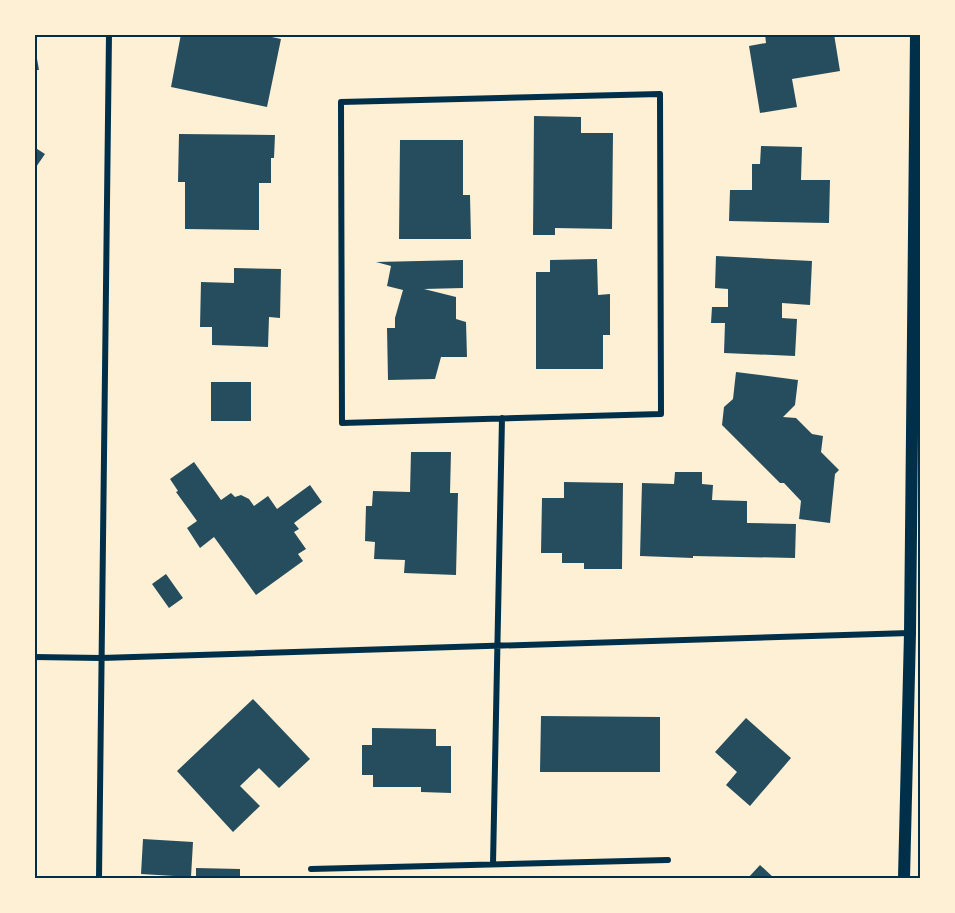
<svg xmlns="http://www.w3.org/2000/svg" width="955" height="913" viewBox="0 0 955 913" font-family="Mulish,sans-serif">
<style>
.building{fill:#264d5e}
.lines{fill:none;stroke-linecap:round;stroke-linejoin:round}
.minor{stroke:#003049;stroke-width:6}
.secondary{stroke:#003049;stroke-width:12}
.neatline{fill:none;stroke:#003049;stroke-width:2}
</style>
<rect width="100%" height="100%" fill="#fdf0d5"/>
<path class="building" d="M 181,34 L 258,34 L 281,39 L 267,107 L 171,87 Z
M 765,34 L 834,34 L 840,71 L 792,79 L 797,107 L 760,113 L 749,46 L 766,43 Z
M 36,53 L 39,70 L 34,70 L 34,54 Z
M 534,116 L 581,117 L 581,133 L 613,133 L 612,229 L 555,228 L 555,235 L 533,235 Z
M 179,134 L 275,135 L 274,158 L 271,158 L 271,183 L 259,183 L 259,230 L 185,229 L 185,182 L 178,182 Z
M 400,140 L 463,140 L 463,195 L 470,195 L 471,239 L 399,239 Z
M 761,146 L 802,147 L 801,180 L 830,180 L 829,223 L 729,221 L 730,190 L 752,190 L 752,164 L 760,164 Z
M 34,147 L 45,154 L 34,170 Z
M 716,256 L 812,261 L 810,305 L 782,303 L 782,318 L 797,319 L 795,356 L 724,353 L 725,323 L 711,323 L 712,307 L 728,307 L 728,289 L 715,288 Z
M 597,259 L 598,295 L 610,294 L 610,335 L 603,335 L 603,369 L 536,369 L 536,272 L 550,272 L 550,260 Z
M 463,260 L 463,288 L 424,289 L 456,297 L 456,319 L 466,322 L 467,357 L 441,357 L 435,379 L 388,380 L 387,328 L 395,328 L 395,318 L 403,290 L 387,286 L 391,266 L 376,262 Z
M 234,268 L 281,269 L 280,318 L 269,317 L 268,347 L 212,345 L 212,327 L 200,327 L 201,282 L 234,283 Z
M 736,372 L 798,380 L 795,405 L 783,417 L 796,418 L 812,434 L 823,436 L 821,452 L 839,470 L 835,474 L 830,523 L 799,519 L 801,501 L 784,483 L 780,483 L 722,425 L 724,407 L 733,399 Z
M 211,382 L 251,382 L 251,421 L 211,421 Z
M 411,452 L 451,452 L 450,493 L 458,493 L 456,575 L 404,573 L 405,560 L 374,559 L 375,542 L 365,541 L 366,506 L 372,506 L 373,491 L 410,492 Z
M 194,462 L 221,500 L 231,493 L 235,497 L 241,495 L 249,499 L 254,506 L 268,496 L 277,509 L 310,485 L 322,502 L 294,523 L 299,529 L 294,532 L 306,549 L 298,554 L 303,561 L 256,595 L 214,537 L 200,548 L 187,528 L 197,521 L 176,492 L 178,491 L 170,479 Z
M 675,472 L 702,472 L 702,484 L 713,485 L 712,500 L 747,501 L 747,523 L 796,524 L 795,558 L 693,556 L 693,558 L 640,556 L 642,483 L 674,484 Z
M 564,482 L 623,483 L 622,569 L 584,569 L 584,563 L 562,563 L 562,553 L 541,553 L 542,498 L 564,498 Z
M 166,574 L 183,598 L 169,608 L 152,584 Z
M 253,699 L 310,759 L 279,788 L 259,768 L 240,786 L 260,806 L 233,832 L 177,771 Z
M 541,716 L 660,717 L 660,772 L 540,772 Z
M 746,718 L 791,758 L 750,806 L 726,785 L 737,772 L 715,752 Z
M 372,728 L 436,729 L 436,746 L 451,746 L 451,793 L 421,792 L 421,787 L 373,787 L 373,775 L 362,775 L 362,745 L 372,745 Z
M 143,839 L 193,842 L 191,877 L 141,874 Z
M 760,865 L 774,878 L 748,878 Z
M 196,868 L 240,869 L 240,878 L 196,878 Z"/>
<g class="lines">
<path class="minor" d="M 660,94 L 661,414 L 342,423 L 341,102 Z
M 34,657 L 101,658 L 910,633
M 493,864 L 502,418
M 311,869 L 668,860
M 99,878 L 109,34"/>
<path class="secondary" d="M 904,878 L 910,633 L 916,34"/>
</g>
<rect width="955" height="913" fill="none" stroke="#fdf0d5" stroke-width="72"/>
<rect x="36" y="36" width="883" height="841" class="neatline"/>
</svg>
